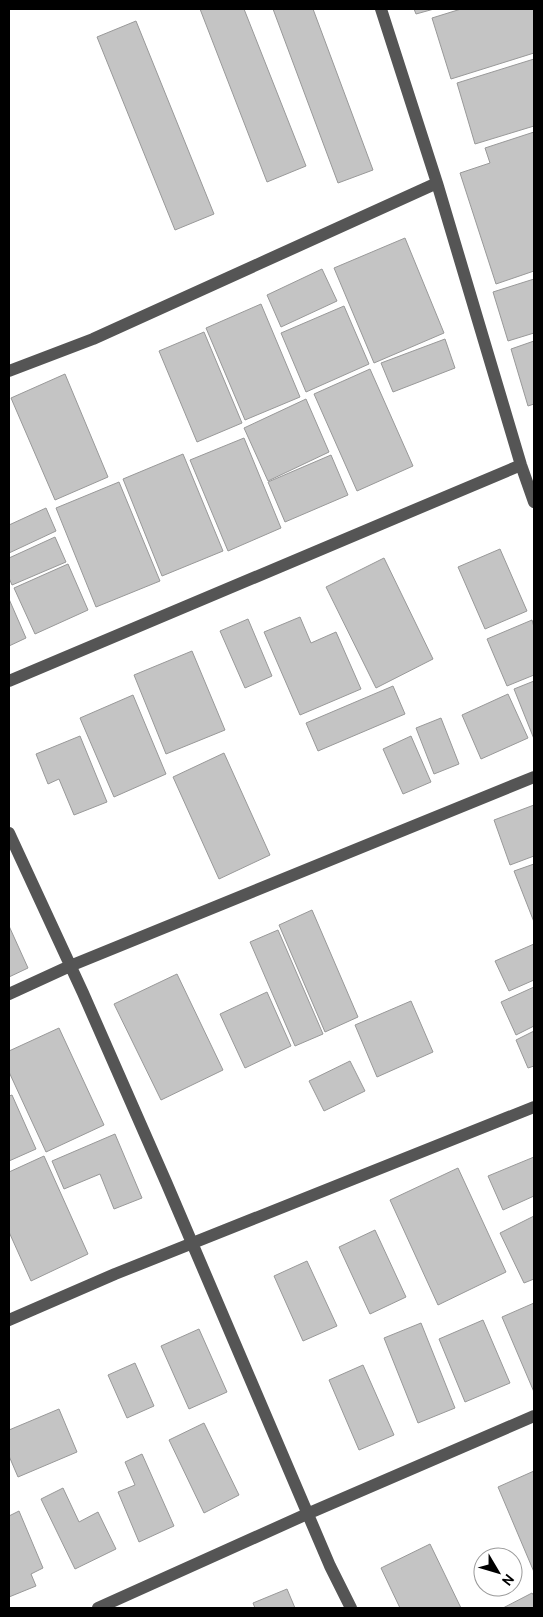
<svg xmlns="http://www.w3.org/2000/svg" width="543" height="1617" viewBox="0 0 543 1617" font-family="Cabin,sans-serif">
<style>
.building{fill:#c4c4c4;stroke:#999}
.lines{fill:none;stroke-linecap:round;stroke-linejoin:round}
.minor{stroke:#555;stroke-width:12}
</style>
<rect width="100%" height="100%" fill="#fff"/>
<path class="building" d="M 200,9 L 244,9 L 306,166 L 267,182 Z
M 273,9 L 313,9 L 373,170 L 338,183 Z
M 414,9 L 434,9 L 416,14 Z
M 461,9 L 534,9 L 534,53 L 451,79 L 432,18 Z
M 136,21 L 214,214 L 175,230 L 97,37 Z
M 534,59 L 534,126 L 475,144 L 457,83 Z
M 534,132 L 534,271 L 496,284 L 460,173 L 490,163 L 485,148 Z
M 405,238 L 444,333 L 374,363 L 334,268 Z
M 322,269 L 337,301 L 281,327 L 267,295 Z
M 534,279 L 534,333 L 508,341 L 493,292 Z
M 261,304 L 300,397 L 245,420 L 206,328 Z
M 344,306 L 369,364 L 306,392 L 281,333 Z
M 204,332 L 242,423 L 197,442 L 159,351 Z
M 445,339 L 455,368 L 393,392 L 381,363 Z
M 534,341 L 534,404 L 528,406 L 511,349 Z
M 370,369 L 413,466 L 357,491 L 314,394 Z
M 65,374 L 108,477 L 55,500 L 11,398 Z
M 306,399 L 329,452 L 268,481 L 244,428 Z
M 244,438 L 281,528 L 228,551 L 190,460 Z
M 183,454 L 223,551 L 162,576 L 123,479 Z
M 331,455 L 348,495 L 285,522 L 268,482 Z
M 119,482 L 160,581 L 96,607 L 56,508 Z
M 46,508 L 56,531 L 9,553 L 9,525 Z
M 55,537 L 66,562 L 12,585 L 9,578 L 9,558 Z
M 500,549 L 527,611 L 485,629 L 458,567 Z
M 384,558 L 433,659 L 376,688 L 326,587 Z
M 68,564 L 88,610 L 35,634 L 14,588 Z
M 9,599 L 26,638 L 9,646 Z
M 300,617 L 311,643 L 336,632 L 361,689 L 300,715 L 264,632 Z
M 248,619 L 272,676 L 245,688 L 220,631 Z
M 532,620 L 534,627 L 534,675 L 507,686 L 487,639 Z
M 192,651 L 225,730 L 166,754 L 134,675 Z
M 534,681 L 534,739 L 514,689 Z
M 393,686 L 405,714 L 318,751 L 306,723 Z
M 508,694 L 528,738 L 481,759 L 462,715 Z
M 133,695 L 166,774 L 114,797 L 80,718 Z
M 441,718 L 459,764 L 434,774 L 416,728 Z
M 80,736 L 107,802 L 74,815 L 59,779 L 48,784 L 36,754 Z
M 411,736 L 431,782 L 403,794 L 383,749 Z
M 224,753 L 270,855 L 219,879 L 173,777 Z
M 534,805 L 534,856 L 510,865 L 494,820 Z
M 534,864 L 534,922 L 514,871 Z
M 312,910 L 358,1017 L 325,1032 L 279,925 Z
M 9,926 L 28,968 L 9,977 Z
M 278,930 L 323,1034 L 295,1046 L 250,942 Z
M 534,944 L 534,980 L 509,991 L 495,961 Z
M 177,974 L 223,1070 L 161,1100 L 114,1004 Z
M 534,987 L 534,1026 L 516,1035 L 501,1002 Z
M 267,992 L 291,1046 L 245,1068 L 220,1014 Z
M 411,1001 L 433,1052 L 377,1077 L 355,1025 Z
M 59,1028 L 104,1125 L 46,1152 L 9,1072 L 9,1051 Z
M 534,1031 L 534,1066 L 528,1068 L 516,1040 Z
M 350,1061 L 365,1091 L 324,1111 L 309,1081 Z
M 12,1095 L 36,1149 L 9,1161 L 9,1096 Z
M 115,1134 L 142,1198 L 114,1209 L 100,1174 L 64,1189 L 52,1161 Z
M 44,1156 L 88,1254 L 31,1281 L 9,1232 L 9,1172 Z
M 534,1157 L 534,1196 L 503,1210 L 488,1176 Z
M 458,1168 L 506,1272 L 438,1305 L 390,1200 Z
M 534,1216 L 534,1279 L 524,1283 L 500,1233 Z
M 375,1230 L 406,1297 L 370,1314 L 339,1247 Z
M 307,1261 L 337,1326 L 303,1341 L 274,1276 Z
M 534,1303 L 534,1392 L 502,1317 Z
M 483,1320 L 510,1383 L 465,1402 L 439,1339 Z
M 421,1323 L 455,1408 L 418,1423 L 384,1338 Z
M 199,1329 L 227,1392 L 189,1409 L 161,1346 Z
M 135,1363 L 154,1406 L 127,1418 L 108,1375 Z
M 363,1365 L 394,1435 L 359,1450 L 329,1380 Z
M 59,1409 L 77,1452 L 18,1477 L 9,1456 L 9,1430 Z
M 204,1423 L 239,1495 L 204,1513 L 169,1440 Z
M 142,1454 L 174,1526 L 139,1542 L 118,1492 L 135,1485 L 125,1462 Z
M 534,1471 L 534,1572 L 498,1487 Z
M 63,1488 L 79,1522 L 98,1512 L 116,1549 L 75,1569 L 41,1499 Z
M 19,1511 L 43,1568 L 31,1574 L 36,1586 L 9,1597 L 9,1516 Z
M 430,1544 L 461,1608 L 400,1608 L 381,1568 Z
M 287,1589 L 295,1608 L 255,1608 L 253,1603 Z
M 532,1593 L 534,1596 L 534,1608 L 503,1608 Z"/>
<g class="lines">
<path class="minor" d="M 437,183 L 521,465 L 534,502
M 9,371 L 93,339 L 437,183 L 381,9
M 9,681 L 521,465
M 9,833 L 83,993 L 166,1182 L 330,1566 L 351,1608
M 9,994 L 70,966 L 534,777
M 9,1320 L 115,1274 L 534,1107
M 98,1608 L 307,1514 L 534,1416"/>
</g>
<rect width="543" height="1617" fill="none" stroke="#000000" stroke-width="20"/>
<g transform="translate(498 1572) rotate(128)"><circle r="24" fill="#ffffff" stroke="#999999"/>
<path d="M0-4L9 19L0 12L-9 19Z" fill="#000000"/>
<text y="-8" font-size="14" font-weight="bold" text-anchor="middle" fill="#000000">N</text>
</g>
</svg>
